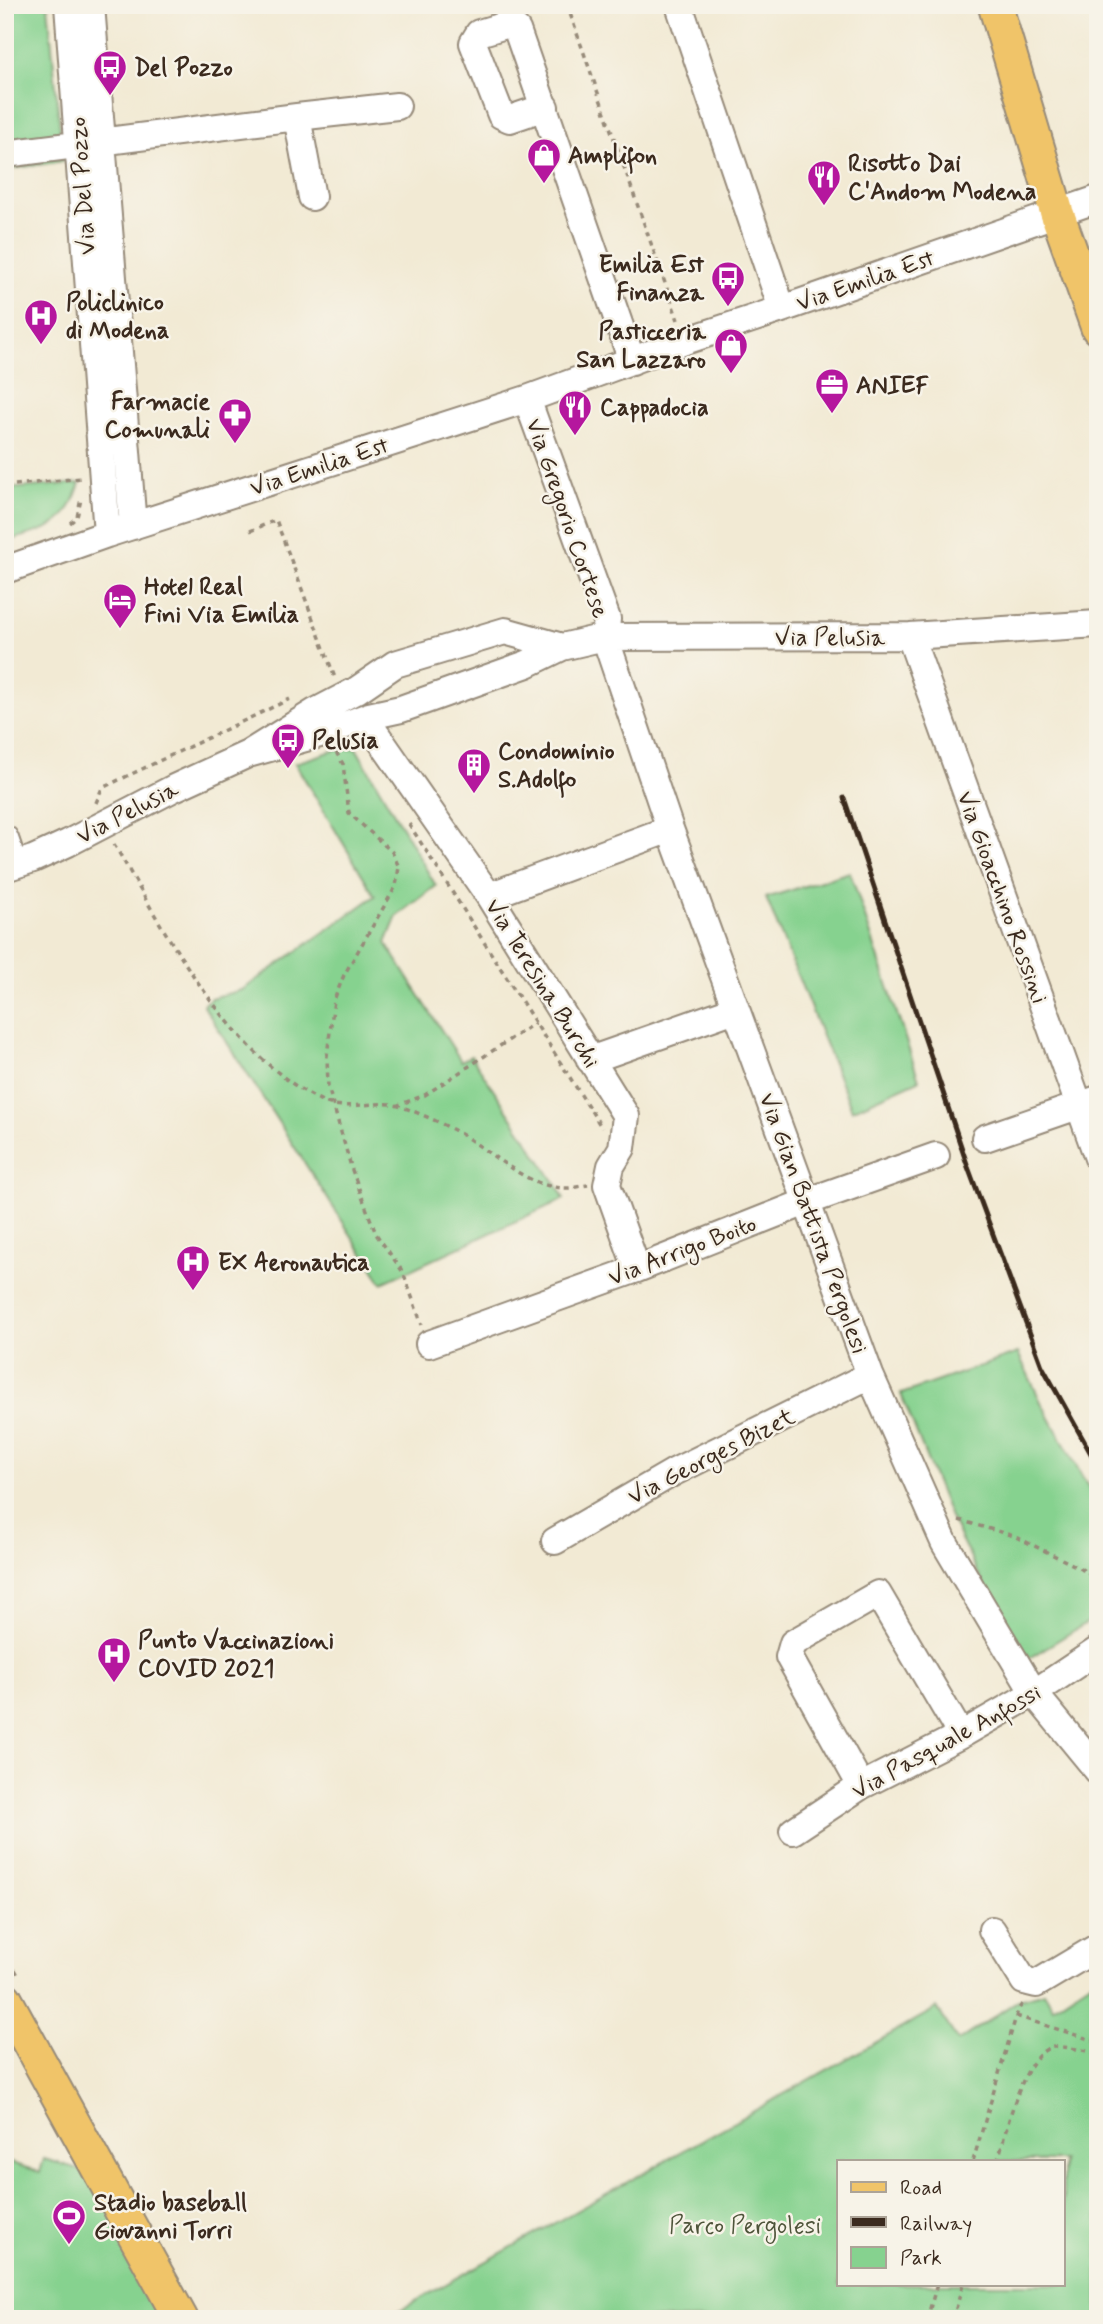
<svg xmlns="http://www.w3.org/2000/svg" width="1103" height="2324" viewBox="0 0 1103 2324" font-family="Mynerve,sans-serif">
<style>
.green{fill:#86d28f;stroke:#607e56;stroke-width:2;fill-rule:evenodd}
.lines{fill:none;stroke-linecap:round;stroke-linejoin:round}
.minor-casing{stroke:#968a79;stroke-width:30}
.major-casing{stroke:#968a79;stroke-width:37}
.path{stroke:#968a79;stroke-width:3.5;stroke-dasharray:5 5;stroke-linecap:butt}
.minor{stroke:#fff;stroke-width:26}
.major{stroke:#f0c469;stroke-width:33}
.rail{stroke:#3b2a1e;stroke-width:5}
.labels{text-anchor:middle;stroke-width:5;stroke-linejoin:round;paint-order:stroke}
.poi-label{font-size:24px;font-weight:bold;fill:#3b2a1e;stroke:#f7f3e8;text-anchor:start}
.street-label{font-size:24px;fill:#3b2a1e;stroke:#f7f3e8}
.park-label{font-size:24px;fill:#4e543a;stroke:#f7f3e8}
</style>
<rect width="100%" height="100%" fill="#f7f3e8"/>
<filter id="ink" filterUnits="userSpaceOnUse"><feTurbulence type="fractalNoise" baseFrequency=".0143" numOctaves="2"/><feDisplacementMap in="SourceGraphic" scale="14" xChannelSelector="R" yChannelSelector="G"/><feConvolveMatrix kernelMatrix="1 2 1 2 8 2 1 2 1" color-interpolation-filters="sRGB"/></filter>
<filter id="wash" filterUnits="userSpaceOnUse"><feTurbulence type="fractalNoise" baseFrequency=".00686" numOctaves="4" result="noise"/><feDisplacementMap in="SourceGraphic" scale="28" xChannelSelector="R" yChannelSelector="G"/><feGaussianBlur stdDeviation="1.57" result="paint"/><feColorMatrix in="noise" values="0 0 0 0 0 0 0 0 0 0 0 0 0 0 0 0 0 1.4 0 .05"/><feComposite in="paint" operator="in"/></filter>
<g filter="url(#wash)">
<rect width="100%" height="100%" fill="#f2ead4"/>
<path class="green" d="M 5,5 L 48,5 L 63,161 L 5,170 Z
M 80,483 C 65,531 49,527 5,542 L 5,489 Z
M 356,748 L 436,886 L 397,916 L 386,943 L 461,1061 L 471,1056 L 480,1069 L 558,1187 L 564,1199 L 382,1283 L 203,1005 L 211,998 L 242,990 L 375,896 L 295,763 L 336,750 Z
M 850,872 L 919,1080 L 852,1110 L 766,898 Z
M 1018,1353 L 1041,1402 L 1098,1505 L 1098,1616 L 1029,1658 L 992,1601 L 950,1517 L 901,1394 Z
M 1098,1977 L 1098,2319 L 384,2319 L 937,2008 L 958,2041 L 1020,1999 L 1044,1992 L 1053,2007 ZM 839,2161 L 1063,2161 L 1063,2284 L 839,2284 Z
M 44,2159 L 93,2173 L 171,2319 L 5,2319 L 5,2161 L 40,2172 Z"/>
</g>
<g filter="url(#ink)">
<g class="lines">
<g class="minor-casing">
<path id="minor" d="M 68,5 L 107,534
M 91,5 L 133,526
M 679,5 L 782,309
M 545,107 L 510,119 L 501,115 L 473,43 L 479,33 L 509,24 L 517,30 L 632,361
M 297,117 L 397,106
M 5,154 L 297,117 L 312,197
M 527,399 L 607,619 L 605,637 L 670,829 L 870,1375 L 944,1542 L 1034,1693 L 1098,1771
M 5,570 L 107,534 L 527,399 L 685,341 L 782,309 L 1098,199
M 910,636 L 1098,1158
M 369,716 L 374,731 L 489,896 L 626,1116 L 622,1148 L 611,1166 L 607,1185 L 637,1269
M 248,754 L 327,732 L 369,716 L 401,709 L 527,664 L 562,647 L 605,637 L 910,636 L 1098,624
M 5,839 L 14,865
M 5,868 L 33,859 L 68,843 L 174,788 L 248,754 L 315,712 L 357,690 L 395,664 L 505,631 L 562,647
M 489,896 L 670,829
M 590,1060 L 735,1009
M 985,1138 L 1098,1099
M 429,1344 L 637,1269 L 806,1202 L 936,1156
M 555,1541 L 674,1472 L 870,1375
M 861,1786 L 789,1657 L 793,1643 L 878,1594 L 961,1735
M 793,1831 L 861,1786 L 961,1735 L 1034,1693 L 1098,1650
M 992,1930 L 1024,1981 L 1036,1984 L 1098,1947"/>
</g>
<g class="major-casing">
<path id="major" d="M 995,5 L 1057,213 L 1098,328
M 5,1999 L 181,2319"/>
</g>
<path class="path" d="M 567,5 L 678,320
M 5,486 L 82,478
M 70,523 L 77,517 L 81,499
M 250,531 L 276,520 L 335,678
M 336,752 L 343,764 L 349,813 L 392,852 L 399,867 L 396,886 L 344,975 L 334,1000 L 327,1056 L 328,1087 L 352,1170 L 376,1234 L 403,1272 L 422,1325
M 96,803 L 102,788 L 290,699
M 409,824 L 602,1128
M 114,844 C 163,929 230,1057 322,1101 C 342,1111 369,1102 391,1104 C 406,1107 435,1120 450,1128 C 486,1145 524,1189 567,1188 C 574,1188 581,1186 588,1185
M 396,1106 L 425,1095 L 535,1023
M 959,1520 L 1014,1536 L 1080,1568 L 1098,1580
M 5,1952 L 18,1975
M 1016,2016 L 1098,2042
M 973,2161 L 1018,2010 L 1023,2003
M 998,2161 C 1005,2135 1023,2050 1054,2047 C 1068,2046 1084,2051 1098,2053
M 927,2319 L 937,2284
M 953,2319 L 963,2284
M 1062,2319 L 1072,2314 L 1098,2315"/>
<use href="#minor" class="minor"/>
<use href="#major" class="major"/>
<path class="rail" d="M 844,798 L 968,1167 L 1042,1366 L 1098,1466"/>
</g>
</g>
<defs>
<g id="bus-pin" transform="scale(1.75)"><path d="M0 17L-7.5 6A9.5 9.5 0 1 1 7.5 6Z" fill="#b5179e" stroke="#f7f3e8"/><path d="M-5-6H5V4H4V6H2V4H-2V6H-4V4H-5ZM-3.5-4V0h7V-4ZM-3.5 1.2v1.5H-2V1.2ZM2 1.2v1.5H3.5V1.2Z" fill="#fff"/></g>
<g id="shop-pin" transform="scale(1.75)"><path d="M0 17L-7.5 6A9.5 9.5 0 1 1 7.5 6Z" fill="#b5179e" stroke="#f7f3e8"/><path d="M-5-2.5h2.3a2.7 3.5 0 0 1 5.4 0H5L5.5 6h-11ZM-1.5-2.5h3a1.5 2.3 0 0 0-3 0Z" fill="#fff"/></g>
<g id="restaurant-pin" transform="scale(1.75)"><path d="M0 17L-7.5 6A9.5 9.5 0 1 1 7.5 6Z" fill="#b5179e" stroke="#f7f3e8"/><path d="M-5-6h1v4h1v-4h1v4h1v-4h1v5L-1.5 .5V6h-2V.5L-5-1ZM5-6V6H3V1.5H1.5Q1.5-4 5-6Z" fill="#fff"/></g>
<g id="hospital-pin" transform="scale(1.75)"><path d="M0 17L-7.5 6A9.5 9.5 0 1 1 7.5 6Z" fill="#b5179e" stroke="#f7f3e8"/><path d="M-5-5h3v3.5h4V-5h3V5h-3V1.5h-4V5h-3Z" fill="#fff"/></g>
<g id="office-pin" transform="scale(1.75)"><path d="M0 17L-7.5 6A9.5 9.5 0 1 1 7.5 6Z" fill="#b5179e" stroke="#f7f3e8"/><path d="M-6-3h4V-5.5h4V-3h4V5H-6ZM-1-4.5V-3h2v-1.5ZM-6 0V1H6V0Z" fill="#fff"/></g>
<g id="pharmacy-pin" transform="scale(1.75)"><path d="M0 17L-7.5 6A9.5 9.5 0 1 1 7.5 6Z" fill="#b5179e" stroke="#f7f3e8"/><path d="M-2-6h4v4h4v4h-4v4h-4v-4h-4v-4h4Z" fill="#fff"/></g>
<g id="hotel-pin" transform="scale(1.75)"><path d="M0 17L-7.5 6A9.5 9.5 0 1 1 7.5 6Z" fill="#b5179e" stroke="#f7f3e8"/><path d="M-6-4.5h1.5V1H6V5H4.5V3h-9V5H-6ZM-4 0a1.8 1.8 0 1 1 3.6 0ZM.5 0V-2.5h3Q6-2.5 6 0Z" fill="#fff"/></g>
<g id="building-pin" transform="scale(1.75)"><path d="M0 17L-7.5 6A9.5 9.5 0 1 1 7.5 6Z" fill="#b5179e" stroke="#f7f3e8"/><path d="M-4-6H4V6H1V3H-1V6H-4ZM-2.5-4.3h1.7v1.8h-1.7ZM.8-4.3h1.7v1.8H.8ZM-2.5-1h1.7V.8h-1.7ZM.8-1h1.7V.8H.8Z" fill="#fff"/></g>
<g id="stadium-pin" transform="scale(1.75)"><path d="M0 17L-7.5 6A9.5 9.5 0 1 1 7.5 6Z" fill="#b5179e" stroke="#f7f3e8"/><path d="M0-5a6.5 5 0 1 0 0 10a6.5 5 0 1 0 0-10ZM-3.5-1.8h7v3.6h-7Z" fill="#fff"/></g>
</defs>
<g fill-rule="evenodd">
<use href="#bus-pin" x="110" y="67"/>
<use href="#shop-pin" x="544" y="155"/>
<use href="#restaurant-pin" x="824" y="177"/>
<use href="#bus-pin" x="728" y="278"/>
<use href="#hospital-pin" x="41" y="316"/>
<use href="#shop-pin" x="731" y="345"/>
<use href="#office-pin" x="832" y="385"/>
<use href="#restaurant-pin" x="575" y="407"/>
<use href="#pharmacy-pin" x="235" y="415"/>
<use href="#hotel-pin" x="120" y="600"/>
<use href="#bus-pin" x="288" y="740"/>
<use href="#building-pin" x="474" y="765"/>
<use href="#hospital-pin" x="193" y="1262"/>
<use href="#hospital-pin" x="114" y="1654"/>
<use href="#stadium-pin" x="69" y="2216"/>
</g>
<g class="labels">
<g class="poi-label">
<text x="134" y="75">Del Pozzo</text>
<text x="568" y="163">Amplifon</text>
<text x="848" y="171">Risotto Dai<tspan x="848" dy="28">C'Andom Modena</tspan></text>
<text x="704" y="272" text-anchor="end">Emilia Est<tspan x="704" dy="28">Finanza</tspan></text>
<text x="66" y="310">Policlinico<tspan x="66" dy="28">di Modena</tspan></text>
<text x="706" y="339" text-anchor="end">Pasticceria<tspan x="706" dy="28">San Lazzaro</tspan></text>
<text x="856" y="393">ANIEF</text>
<text x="210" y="409" text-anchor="end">Farmacie<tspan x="210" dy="28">Comunali</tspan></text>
<text x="600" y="415">Cappadocia</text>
<text x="144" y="594">Hotel Real<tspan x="144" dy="28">Fini Via Emilia</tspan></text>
<text x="312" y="748">Pelusia</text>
<text x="498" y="759">Condominio<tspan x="498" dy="28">S.Adolfo</tspan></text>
<text x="218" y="1270">EX Aeronautica</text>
<text x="138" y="1648">Punto Vaccinazioni<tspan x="138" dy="28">COVID 2021</tspan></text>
<text x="94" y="2210">Stadio baseball<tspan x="94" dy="28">Giovanni Torri</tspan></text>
</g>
<g class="street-label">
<text transform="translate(82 186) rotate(-94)" y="8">Via Del Pozzo</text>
<text transform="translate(865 280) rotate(-19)" y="8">Via Emilia Est</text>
<text transform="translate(319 466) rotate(-18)" y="8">Via Emilia Est</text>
<text transform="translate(568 518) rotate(71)" y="8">Via Gregorio Cortese</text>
<text x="830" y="645">Via Pelusia</text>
<text transform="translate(127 812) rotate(-27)" y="8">Via Pelusia</text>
<text transform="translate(1003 897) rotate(70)" y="8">Via Gioacchino Rossini</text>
<text transform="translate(543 983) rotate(58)" y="8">Via Teresina Burchi</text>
<text transform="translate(814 1223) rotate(70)" y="8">Via Gian Battista Pergolesi</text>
<text transform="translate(682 1250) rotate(-21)" y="8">Via Arrigo Boito</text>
<text transform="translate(711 1456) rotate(-27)" y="8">Via Georges Bizet</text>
<text transform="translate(946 1741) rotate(-29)" y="8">Via Pasquale Anfossi</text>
</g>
<g class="park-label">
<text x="745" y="2233">Parco Pergolesi</text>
</g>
</g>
<rect width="1103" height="2324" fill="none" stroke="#f7f3e8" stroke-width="28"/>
<rect x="837" y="2160" width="228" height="126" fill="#f7f3e8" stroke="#aca397" stroke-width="2"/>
<rect x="851" y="2182" width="35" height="10" fill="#f0c469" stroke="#aca397" stroke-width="2"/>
<text x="900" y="2194" font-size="21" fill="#3b2a1e">Road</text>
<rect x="851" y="2217" width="35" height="10" fill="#3b2a1e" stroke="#aca397" stroke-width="2"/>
<text x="900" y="2230" font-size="21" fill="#3b2a1e">Railway</text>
<rect x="851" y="2247" width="35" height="21" fill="#86d28f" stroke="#aca397" stroke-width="2"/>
<text x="900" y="2264" font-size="21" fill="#3b2a1e">Park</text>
</svg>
